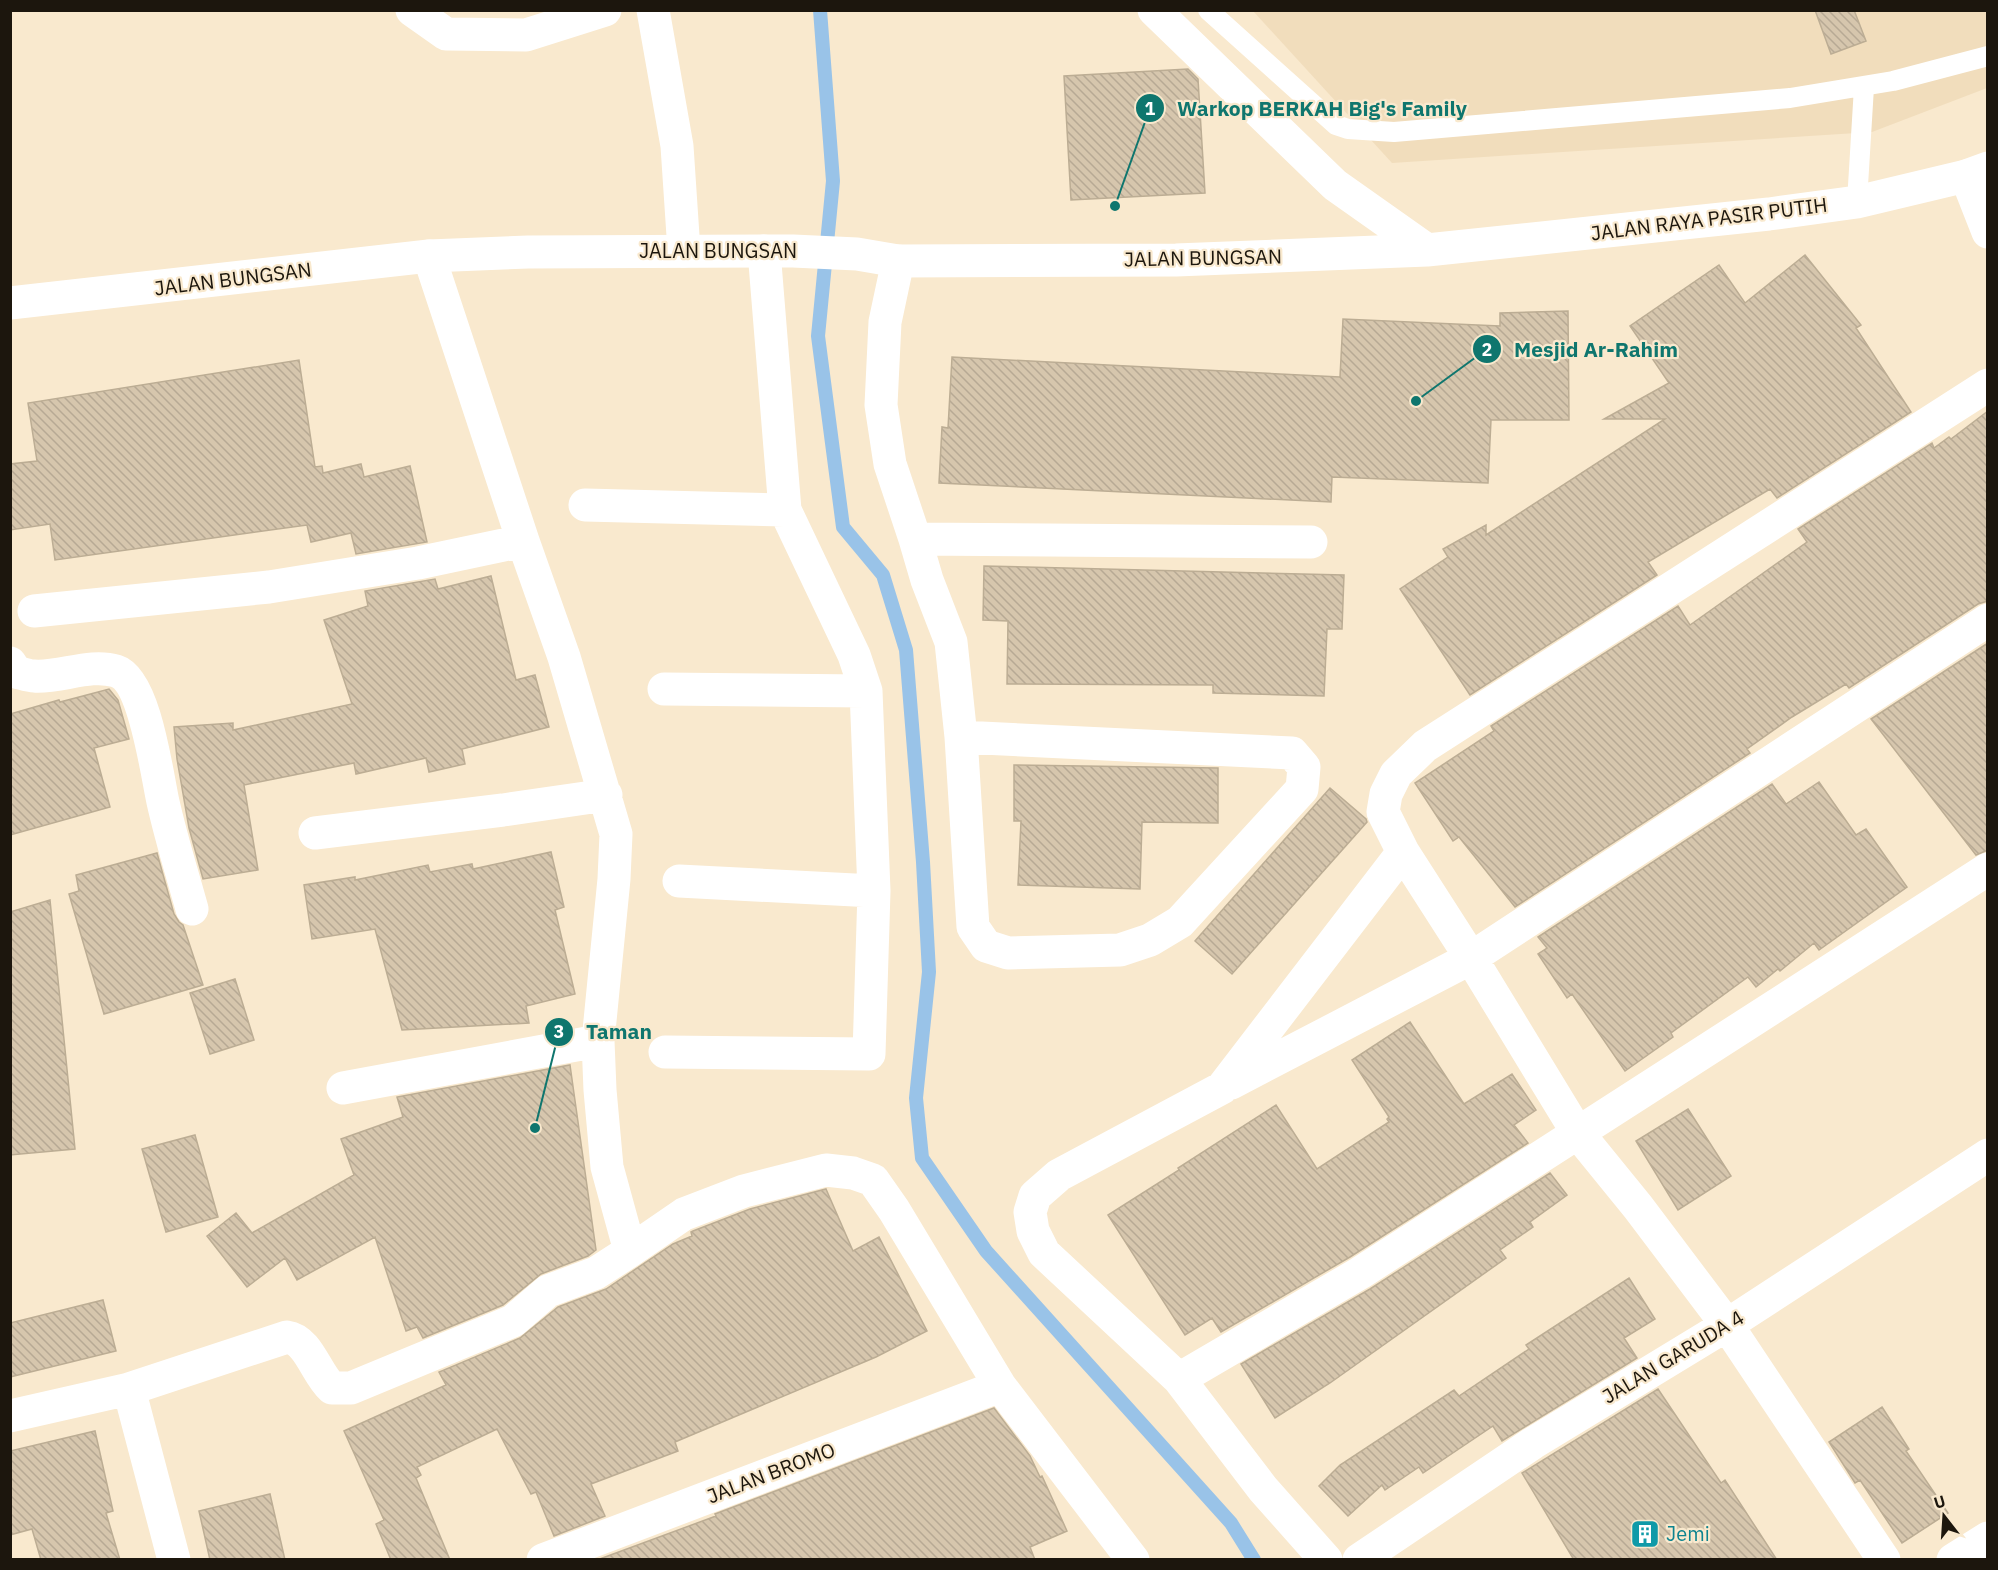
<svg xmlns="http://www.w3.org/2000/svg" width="1998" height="1570" viewBox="0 0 1998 1570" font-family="'IBM Plex Sans',sans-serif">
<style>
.built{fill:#f1ddbc}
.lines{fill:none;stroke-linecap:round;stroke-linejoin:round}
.stream{stroke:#99c3e8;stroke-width:14}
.building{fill:url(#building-back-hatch);stroke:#bcad94;stroke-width:1.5}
.lane{stroke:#fff;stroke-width:20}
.street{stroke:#fff;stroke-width:33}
.secondary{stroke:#fff;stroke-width:33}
.labels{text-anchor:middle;stroke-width:4.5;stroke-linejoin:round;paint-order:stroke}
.street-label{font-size:20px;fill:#1c160d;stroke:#f9e9ce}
.culture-label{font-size:20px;fill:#0d838f;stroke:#f9e9ce;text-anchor:start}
.leader{fill:none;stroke:#0f766e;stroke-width:2}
.callout-dot{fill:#0f766e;stroke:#f9e9ce;stroke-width:2}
.mark-label{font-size:18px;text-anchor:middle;font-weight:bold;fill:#fff}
.callout-label{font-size:21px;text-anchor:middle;font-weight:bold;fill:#0f766e;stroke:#f9e9ce;stroke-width:4.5;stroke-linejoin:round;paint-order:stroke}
</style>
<defs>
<pattern id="building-back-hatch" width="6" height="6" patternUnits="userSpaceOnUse" patternTransform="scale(1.5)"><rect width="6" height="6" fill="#d6c6ad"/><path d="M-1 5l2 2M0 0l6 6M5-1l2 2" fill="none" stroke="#b7a994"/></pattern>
</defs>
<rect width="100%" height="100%" fill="#f9e9ce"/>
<path class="built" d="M 1253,11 L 1987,11 L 1987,88 L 1872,132 L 1392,163 Z"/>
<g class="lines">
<path class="stream" d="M 820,10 L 833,181 L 818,336 L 843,527 L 883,575 L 906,650 L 923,862 L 929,972 L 916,1098 L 922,1158 L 986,1251 L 1231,1523 L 1254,1560"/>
</g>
<path class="building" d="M 1815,10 L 1854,10 L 1866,41 L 1831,54 Z
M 1188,69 L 1198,79 L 1205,193 L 1071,200 L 1064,76 Z
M 1805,255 L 1861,325 L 1856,328 L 1911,412 L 1777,498 L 1770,489 L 1648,562 L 1657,575 L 1470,695 L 1400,589 L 1448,557 L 1443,549 L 1486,525 L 1486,535 L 1665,419 L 1604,419 L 1669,383 L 1630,326 L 1719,265 L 1745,303 Z
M 1568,311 L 1569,420 L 1491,420 L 1488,483 L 1332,477 L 1331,502 L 939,483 L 942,427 L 948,428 L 952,357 L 1340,377 L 1343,319 L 1500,326 L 1500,313 Z
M 299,360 L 315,467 L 322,466 L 323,473 L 361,464 L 364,477 L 410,466 L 427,542 L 356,554 L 351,533 L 311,542 L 307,525 L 55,560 L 50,524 L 10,530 L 10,464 L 37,461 L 28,403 Z
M 1988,411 L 1988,601 L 1978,604 L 1849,688 L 1846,684 L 1792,717 L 1747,749 L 1750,753 L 1515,907 L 1459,837 L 1453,841 L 1415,783 L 1494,731 L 1491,726 L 1678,606 L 1690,625 L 1807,542 L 1798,529 L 1932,443 L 1934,448 L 1949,437 L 1951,439 Z
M 984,566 L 1344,575 L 1342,629 L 1327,629 L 1324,696 L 1213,693 L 1213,685 L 1007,684 L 1008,621 L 983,620 Z
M 491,576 L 516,680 L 535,675 L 549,727 L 462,749 L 465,764 L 429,772 L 426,758 L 356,774 L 354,763 L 244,785 L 258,870 L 203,879 L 189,828 L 177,759 L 174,727 L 233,723 L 233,730 L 352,704 L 324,620 L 368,606 L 365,591 L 435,579 L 438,589 Z
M 1988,643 L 1988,850 L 1976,855 L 1871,719 Z
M 109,689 L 118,700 L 129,739 L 94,748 L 110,807 L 10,835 L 10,714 L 59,700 L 60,702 Z
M 1014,765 L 1218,768 L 1218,823 L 1142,822 L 1140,889 L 1018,885 L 1021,821 L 1014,821 Z
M 1819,782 L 1856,835 L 1866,829 L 1907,887 L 1819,950 L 1814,943 L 1780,971 L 1778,969 L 1756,987 L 1748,977 L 1671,1033 L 1673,1037 L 1625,1071 L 1572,994 L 1567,998 L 1538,954 L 1547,948 L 1538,937 L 1772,784 L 1786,804 Z
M 1330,788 L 1366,819 L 1367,822 L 1232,974 L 1195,941 Z
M 551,852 L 564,907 L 555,910 L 575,994 L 526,1006 L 529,1023 L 402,1030 L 375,929 L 312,939 L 304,885 L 355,877 L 355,880 L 428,865 L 430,872 L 472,864 L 473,869 Z
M 157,853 L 174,914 L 179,922 L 183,925 L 203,985 L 104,1014 L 69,894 L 79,891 L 76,875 Z
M 50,900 L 75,1149 L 10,1155 L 10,912 Z
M 235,979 L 254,1040 L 210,1054 L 190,993 Z
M 1410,1022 L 1464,1104 L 1512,1074 L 1536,1110 L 1514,1125 L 1528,1143 L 1350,1257 L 1221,1332 L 1212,1318 L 1185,1335 L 1108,1215 L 1179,1170 L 1178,1168 L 1276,1105 L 1317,1169 L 1389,1122 L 1387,1119 L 1389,1117 L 1352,1060 Z
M 570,1065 L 596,1250 L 588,1256 L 541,1274 L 503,1305 L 423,1338 L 417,1327 L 406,1331 L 375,1237 L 297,1280 L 285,1258 L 247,1287 L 207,1236 L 236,1213 L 252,1233 L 354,1175 L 341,1139 L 403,1117 L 397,1097 Z
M 1688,1109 L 1731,1176 L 1678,1210 L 1636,1141 Z
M 195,1135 L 218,1217 L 166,1232 L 142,1149 Z
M 1550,1173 L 1567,1195 L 1530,1222 L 1533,1227 L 1500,1250 L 1506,1258 L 1330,1383 L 1275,1418 L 1241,1364 L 1370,1289 Z
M 826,1189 L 853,1251 L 879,1237 L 927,1331 L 876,1357 L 675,1442 L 678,1451 L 591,1484 L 605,1516 L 554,1536 L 536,1492 L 531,1494 L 497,1429 L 417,1467 L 421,1475 L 416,1478 L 450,1560 L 391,1560 L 376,1524 L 384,1520 L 344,1431 L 446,1385 L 439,1372 L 520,1338 L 558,1307 L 606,1289 L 673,1244 L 692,1236 L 691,1232 L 693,1231 L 750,1209 Z
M 1629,1278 L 1655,1319 L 1624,1338 L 1637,1358 L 1502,1441 L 1493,1426 L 1423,1473 L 1419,1467 L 1385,1490 L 1382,1485 L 1348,1516 L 1319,1486 L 1340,1465 L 1454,1390 L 1459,1396 L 1529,1349 L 1526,1345 Z
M 103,1300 L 116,1351 L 10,1377 L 10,1323 Z
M 1658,1389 L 1721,1483 L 1725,1480 L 1777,1560 L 1574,1560 L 1522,1473 Z
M 1882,1407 L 1909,1449 L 1906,1451 L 1948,1513 L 1902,1543 L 1860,1480 L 1855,1483 L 1829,1442 Z
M 994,1408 L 1030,1456 L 1040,1477 L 1042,1476 L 1067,1531 L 1030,1547 L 1035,1560 L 597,1560 L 716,1516 L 715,1514 Z
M 95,1431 L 113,1511 L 106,1513 L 120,1560 L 41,1560 L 32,1529 L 10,1535 L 10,1451 Z
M 270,1494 L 285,1560 L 210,1560 L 199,1511 Z"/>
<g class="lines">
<path class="lane" d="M 1208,10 L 1336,125 L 1348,129 L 1394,132 L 1790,98 L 1893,81 L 1988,56
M 1857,202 L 1864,87"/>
<path class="street" d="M 412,10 L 446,34 L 526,35 L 605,10
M 653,10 L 677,146 L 684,251
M 1966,176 L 1988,232
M 429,256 L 523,541 L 564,657 L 616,834 L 614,879 L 598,1041 L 600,1090 L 607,1167 L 630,1251 L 684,1214 L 744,1191 L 826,1170 L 853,1173 L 873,1180 L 894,1210 L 1000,1386 L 1133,1560
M 898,261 L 885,322 L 881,405 L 890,464 L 915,539 L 927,580 L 951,642 L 961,737 L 973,927 L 986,946 L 1008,953 L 1120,950 L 1150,940 L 1180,922 L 1302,789 L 1304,767 L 1292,753 L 961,737
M 585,505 L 785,510
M 915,539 L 1311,542
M 34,611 L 269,587 L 418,563 L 523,541
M 10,663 L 16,672 C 21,673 28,676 34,676 C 60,678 90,663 116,671 C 145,680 157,775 163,802 C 171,838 182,873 192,909
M 664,689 L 866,691
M 315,833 L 503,810 L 606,795
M 679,881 L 874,891
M 665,1052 L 869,1054 L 874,891 L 866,691 L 854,655 L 785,510 L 764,251
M 1231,1083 L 1471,958 L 1988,620
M 343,1088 L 598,1041
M 1179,1379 L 1360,1273 L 1988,869
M 129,1389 L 287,1337 C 309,1340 316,1374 332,1388 L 351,1388 L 513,1321 L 548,1291 L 596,1273 L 630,1251
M 10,1416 L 129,1389 L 174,1560
M 543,1560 L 1000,1386
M 1326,1560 L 1263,1489 L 1179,1379 L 1044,1253 L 1033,1231 L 1030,1212 L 1035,1196 L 1059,1175 L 1222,1088 L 1403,852
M 1359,1560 L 1533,1443 L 1727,1325 L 1988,1155
M 1884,1560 L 1727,1325 L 1638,1207 L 1577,1132 L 1471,958 L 1403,852 L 1383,812 L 1386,794 L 1396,774 L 1425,746 L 1988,385
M 1953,1560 L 1988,1538"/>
<path class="secondary" d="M 1154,10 L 1335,185 L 1427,250
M 10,303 L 429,256 L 528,252 L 793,251 L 857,254 L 898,261 L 1176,260 L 1427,250 L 1769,214 L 1857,202 L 1966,176 L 1988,168"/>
</g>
<defs>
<g id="building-square" transform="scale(1.5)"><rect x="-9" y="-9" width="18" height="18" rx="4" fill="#0f9aa8" stroke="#f9e9ce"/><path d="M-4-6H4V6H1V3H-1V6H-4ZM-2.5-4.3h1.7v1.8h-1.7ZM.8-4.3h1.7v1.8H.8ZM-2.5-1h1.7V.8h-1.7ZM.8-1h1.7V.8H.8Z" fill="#fff"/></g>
</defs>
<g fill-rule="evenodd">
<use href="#building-square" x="1645" y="1534"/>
</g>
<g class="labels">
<g class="street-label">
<text transform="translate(1709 219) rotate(-7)" y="7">JALAN RAYA PASIR PUTIH</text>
<text x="718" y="258">JALAN BUNGSAN</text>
<text transform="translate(1203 258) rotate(-1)" y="7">JALAN BUNGSAN</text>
<text transform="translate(233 279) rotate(-7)" y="7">JALAN BUNGSAN</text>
<text transform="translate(1673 1357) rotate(-31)" y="7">JALAN GARUDA 4</text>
<text transform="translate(771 1473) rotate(-21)" y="7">JALAN BROMO</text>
</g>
<g class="culture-label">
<text x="1666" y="1541">Jemi</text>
</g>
</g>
<path class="leader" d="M1115 206L1150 108M1416 401L1487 349M535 1128L559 1032"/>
<g class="callout-dot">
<circle cx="1115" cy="206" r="6"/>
<circle cx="1416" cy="401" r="6"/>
<circle cx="535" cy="1128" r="6"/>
<circle cx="1150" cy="108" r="15"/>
<circle cx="1487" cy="349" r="15"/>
<circle cx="559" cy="1032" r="15"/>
</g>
<g class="mark-label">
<text x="1150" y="115">1</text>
<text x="1487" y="356">2</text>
<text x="559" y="1038">3</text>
</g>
<g class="callout-label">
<text x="1322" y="116">Warkop BERKAH Big's Family</text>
<text x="1596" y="357">Mesjid Ar-Rahim</text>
<text x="619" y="1039">Taman</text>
</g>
<rect width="1998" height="1570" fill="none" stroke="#1c160d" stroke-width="24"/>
<g transform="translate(1944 1516) rotate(343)" stroke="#f9e9ce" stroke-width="4.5" paint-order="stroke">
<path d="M0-4.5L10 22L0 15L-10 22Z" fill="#1c160d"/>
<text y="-9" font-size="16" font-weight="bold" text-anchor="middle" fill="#1c160d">U</text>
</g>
</svg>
